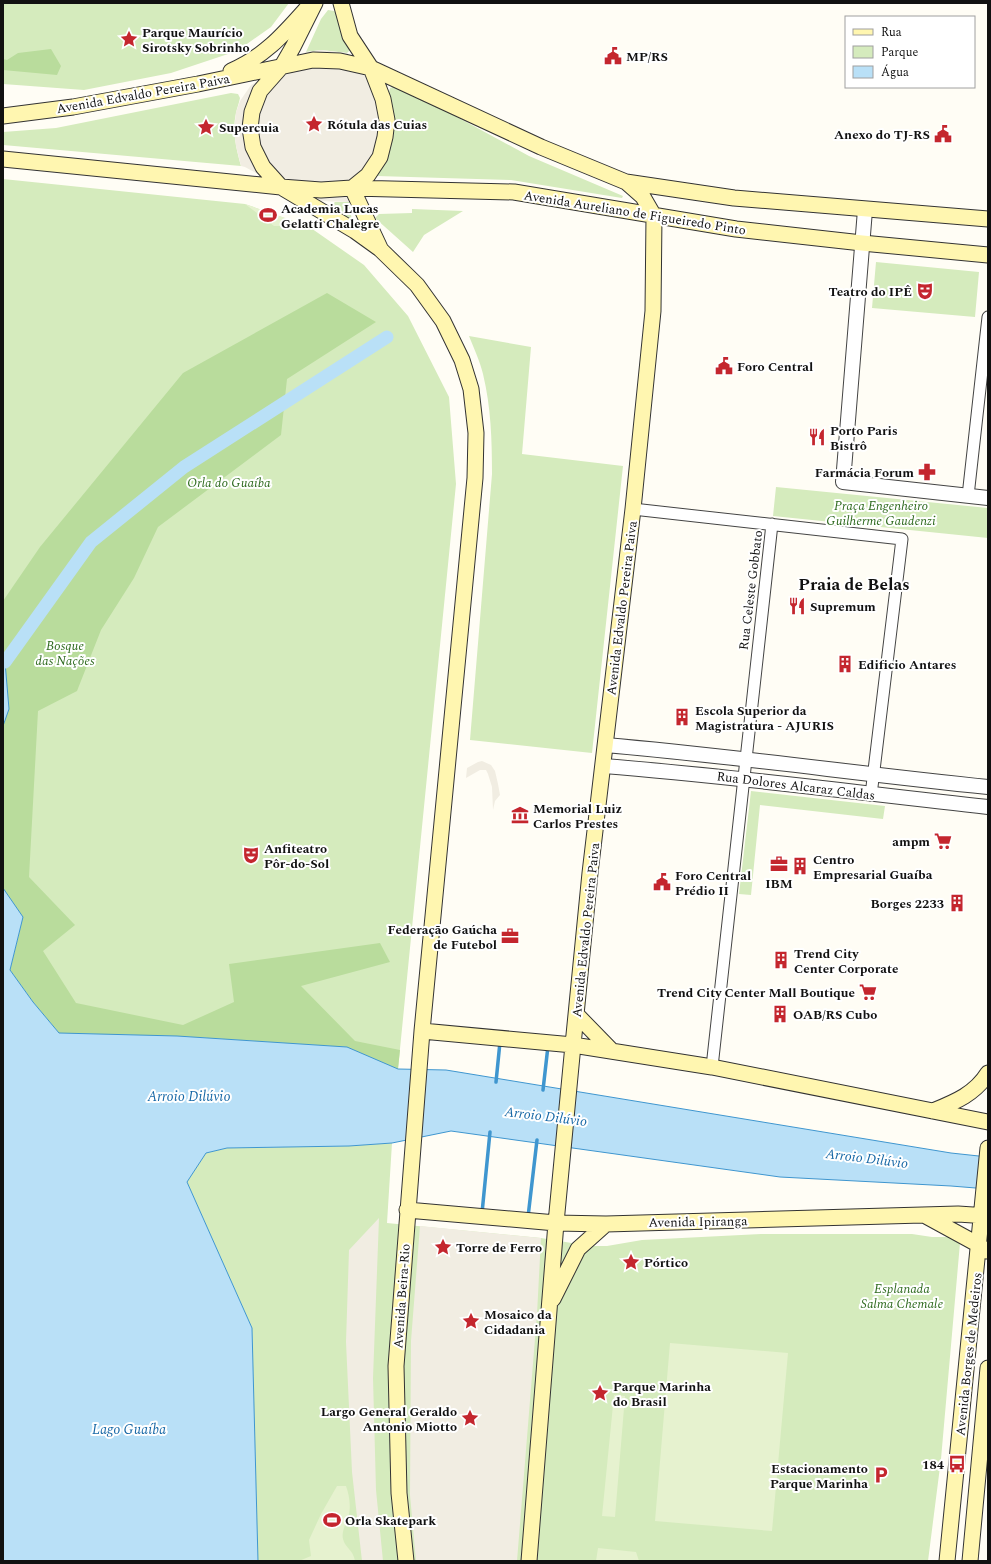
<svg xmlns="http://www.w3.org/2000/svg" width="991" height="1564" viewBox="0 0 991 1564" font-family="Spectral,serif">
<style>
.green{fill:#d5ebbd}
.forest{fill:#b9dc9c}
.pitch{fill:#e6f2cf}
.plaza{fill:#f1ede2}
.water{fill:#b9e0f7;stroke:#3f96cf}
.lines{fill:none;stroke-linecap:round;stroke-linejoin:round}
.stream{stroke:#3f96cf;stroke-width:3.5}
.canal{stroke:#b9e0f7;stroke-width:13}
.minor-casing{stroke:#444;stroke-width:13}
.tertiary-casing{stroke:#444;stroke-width:16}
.secondary-casing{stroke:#333;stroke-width:17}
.minor{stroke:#fff;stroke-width:11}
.tertiary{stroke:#fff;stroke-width:14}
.secondary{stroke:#fff6b0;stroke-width:15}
.labels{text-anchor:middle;stroke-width:4;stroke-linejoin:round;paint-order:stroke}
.poi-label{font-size:13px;font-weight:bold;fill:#111;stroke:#fff;text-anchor:start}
.street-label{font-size:13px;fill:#111;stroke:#fff}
.park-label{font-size:13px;font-style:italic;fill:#2f6b1f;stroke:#fff}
.water-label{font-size:14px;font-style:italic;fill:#1768a6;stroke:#fff}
.district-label{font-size:17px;font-weight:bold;fill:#111;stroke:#fff}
</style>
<rect width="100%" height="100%" fill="#fffdf5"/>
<path class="green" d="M 3,3 L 289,3 L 271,27 L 237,51 L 171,73 L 84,90 L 3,84 Z
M 328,10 L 334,11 L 336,13 L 350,50 L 347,53 L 321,50 L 306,52 L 321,19 Z
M 393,87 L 396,87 L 435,105 L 529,156 L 623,196 L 622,198 L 511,180 L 377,176 C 388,158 395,141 394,119 C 394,110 389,101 389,92 L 390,88 Z
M 231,93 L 238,94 L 240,98 C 239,103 237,108 236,113 C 232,131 236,148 241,166 L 3,145 L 3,132 L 56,128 Z
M 3,179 L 245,204 L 308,226 L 364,265 L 408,316 L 449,397 L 456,484 L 398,1069 L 59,1033 L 3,888 L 3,726 L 9,709 L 5,662 L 3,661 Z
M 335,202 L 349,202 L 352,221 L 333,209 L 332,205 Z
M 412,209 L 463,211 L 424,235 L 413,252 L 375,218 L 379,214 L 412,213 Z
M 876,262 L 979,272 L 975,317 L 872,308 Z
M 469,336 L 531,347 L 522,454 L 623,466 L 592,753 L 470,740 L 492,474 C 492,440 491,407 483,374 C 480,361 474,349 469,336 Z
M 776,487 L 988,508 L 988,538 L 773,516 Z
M 751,791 L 885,806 L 883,819 L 760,805 L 751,895 L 739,894 Z
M 392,1143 L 387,1223 L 541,1238 L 590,1246 L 607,1246 L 642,1240 L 761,1234 L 912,1234 L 932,1237 L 951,1237 L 960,1243 L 941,1459 L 928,1561 L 258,1561 L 252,1328 L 187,1182 L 206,1153 L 227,1148 L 349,1146 Z"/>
<path class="forest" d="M 51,49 L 61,66 L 57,75 L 3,70 L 3,59 L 7,60 L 18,53 Z
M 327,293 L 376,322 L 287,379 L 281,435 L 158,527 L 134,578 L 101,630 L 77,691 L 38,711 L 29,877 L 75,925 L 43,951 L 76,1003 L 183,1025 L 234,1002 L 229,964 L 380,943 L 390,962 L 301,986 L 355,1041 L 400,1050 L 398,1069 L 347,1047 L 177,1036 L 59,1033 L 33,1002 L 10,970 L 23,917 L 3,888 L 3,726 L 9,709 L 5,662 L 3,661 L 3,601 L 40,547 L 183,373 Z"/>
<path class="pitch" d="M 245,204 L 308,226 L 274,226 Z
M 670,1343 L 788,1353 L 772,1531 L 655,1521 Z
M 614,1395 L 625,1396 L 615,1517 L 602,1516 Z
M 337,1486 L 346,1486 C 349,1494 351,1506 349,1514 C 347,1522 341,1531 343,1539 C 345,1548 353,1549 355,1561 L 299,1561 L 311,1556 L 309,1540 L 321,1514 Z
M 598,1548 L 636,1552 L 639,1561 L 596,1561 Z"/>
<path class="plaza" d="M 321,50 L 347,53 L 371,68 L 394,118 L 393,138 L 387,159 L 377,176 L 352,188 L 349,202 L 319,201 L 281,187 L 245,167 L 241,166 L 236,146 L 234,130 L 236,112 L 240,101 L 251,85 L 306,52 Z
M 482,761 L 491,765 L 495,771 L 498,784 L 500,795 L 495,801 L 493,810 L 492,787 L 488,774 L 486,770 L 480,770 L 466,778 L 467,768 L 478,762 Z
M 379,1218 L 373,1378 L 376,1490 L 383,1561 L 362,1561 L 352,1472 L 346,1342 L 349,1250 Z
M 420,1226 L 541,1238 L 537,1314 L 517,1561 L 416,1561 L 410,1495 L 411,1341 Z"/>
<path class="water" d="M 3,661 L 5,662 L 9,709 L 3,726 Z
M 3,888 L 23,917 L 10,970 L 33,1002 L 59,1033 L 177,1036 L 347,1047 L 398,1069 L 446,1070 L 951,1153 L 988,1157 L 988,1189 L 951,1186 L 780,1177 L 451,1131 L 392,1143 L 349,1146 L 227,1148 L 206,1153 L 187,1182 L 252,1328 L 258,1561 L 3,1561 Z"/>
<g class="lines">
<path class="stream" d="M 496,1082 L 500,1042
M 543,1090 L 548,1046
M 482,1213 L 490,1132
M 528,1217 L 537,1140"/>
<path class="canal" d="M 5,662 L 91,542 L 184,467 L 387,337"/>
<g class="minor-casing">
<path id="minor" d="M 968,496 L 988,317
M 633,509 L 902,539 L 871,795
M 712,1067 L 772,524"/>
</g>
<g class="tertiary-casing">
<path id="tertiary" d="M 865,210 L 843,482 L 988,498
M 605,745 C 733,756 860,774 988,787
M 604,766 C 732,776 860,793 988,807"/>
</g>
<g class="secondary-casing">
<path id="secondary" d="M 315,3 L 293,47 L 282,66 L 260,91 L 252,112 L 250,128 L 253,147 L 263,167 L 281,187 L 355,231 L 380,249 L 417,285 L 443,321 L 462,360 L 471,389 L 476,433 L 475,478 L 422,1031 L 396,1366 L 399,1493 L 406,1561
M 341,3 L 350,36 L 371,68 L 383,99 L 387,120 L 385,137 L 380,157 L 368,175 L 352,188 L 380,248
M 231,71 C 265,56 283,35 307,8
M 3,116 L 73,107 L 198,84 L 313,60 L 340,61 L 371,68 L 541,147 L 626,182 L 734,198 L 988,219
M 3,159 L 281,187 L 321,190 L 352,188 L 514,192 L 736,229 L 862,243 L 988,255
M 576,1014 L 612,1051
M 422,1031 L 573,1045 L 712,1067 L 988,1122
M 933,1111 C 955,1102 975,1094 988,1073
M 407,1210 L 556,1223 L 606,1224 L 958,1214 L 988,1216
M 924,1215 L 979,1245 L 986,1251
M 553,1299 L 578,1249 L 606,1224
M 529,1561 L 556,1223 L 573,1045 L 590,873 L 633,509 L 653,311 L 654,216 L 643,197 L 626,182
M 947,1561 L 988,1148
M 970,1561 L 988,1368"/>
</g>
<use href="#minor" class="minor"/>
<use href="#tertiary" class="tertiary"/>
<use href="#secondary" class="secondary"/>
</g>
<defs>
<g id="sight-bare" transform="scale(1.38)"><path d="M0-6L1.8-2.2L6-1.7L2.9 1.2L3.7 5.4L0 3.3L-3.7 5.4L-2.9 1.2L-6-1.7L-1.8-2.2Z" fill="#c4262e" stroke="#fff" stroke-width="2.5" paint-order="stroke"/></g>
<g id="civic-bare" transform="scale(1.38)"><path d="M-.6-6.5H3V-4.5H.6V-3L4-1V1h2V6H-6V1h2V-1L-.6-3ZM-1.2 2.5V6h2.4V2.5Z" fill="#c4262e" stroke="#fff" stroke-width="2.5" paint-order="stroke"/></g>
<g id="stadium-bare" transform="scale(1.38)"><path d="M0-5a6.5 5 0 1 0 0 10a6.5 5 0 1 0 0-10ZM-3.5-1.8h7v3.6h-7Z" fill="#c4262e" stroke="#fff" stroke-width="2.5" paint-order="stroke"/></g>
<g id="theatre-bare" transform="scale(1.38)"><path d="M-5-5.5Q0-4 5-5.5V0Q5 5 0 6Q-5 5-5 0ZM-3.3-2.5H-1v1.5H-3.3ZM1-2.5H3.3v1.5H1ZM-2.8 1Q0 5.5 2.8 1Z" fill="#c4262e" stroke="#fff" stroke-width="2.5" paint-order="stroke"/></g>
<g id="restaurant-bare" transform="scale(1.38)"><path d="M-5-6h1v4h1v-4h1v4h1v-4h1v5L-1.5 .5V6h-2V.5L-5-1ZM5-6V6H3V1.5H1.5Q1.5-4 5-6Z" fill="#c4262e" stroke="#fff" stroke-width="2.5" paint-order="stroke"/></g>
<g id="pharmacy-bare" transform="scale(1.38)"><path d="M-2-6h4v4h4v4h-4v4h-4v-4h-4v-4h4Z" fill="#c4262e" stroke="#fff" stroke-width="2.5" paint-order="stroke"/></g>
<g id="building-bare" transform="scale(1.38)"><path d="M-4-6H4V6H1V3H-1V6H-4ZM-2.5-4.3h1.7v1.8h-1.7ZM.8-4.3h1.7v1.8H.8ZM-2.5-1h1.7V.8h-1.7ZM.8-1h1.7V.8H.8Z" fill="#c4262e" stroke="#fff" stroke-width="2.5" paint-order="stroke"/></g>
<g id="museum-bare" transform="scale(1.38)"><path d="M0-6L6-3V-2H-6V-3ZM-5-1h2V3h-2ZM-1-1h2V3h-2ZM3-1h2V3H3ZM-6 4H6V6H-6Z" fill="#c4262e" stroke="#fff" stroke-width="2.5" paint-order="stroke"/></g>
<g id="supermarket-bare" transform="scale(1.38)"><path d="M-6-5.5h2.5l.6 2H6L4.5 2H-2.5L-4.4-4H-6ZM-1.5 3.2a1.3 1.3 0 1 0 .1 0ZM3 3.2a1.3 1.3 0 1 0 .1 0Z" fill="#c4262e" stroke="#fff" stroke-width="2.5" paint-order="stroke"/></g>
<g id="office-bare" transform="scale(1.38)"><path d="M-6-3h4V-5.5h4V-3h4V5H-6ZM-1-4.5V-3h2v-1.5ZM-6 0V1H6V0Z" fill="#c4262e" stroke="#fff" stroke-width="2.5" paint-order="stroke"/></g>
<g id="bus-bare" transform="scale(1.38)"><path d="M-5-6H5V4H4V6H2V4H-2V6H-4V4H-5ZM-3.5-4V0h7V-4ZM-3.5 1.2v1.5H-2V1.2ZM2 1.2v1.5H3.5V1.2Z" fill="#c4262e" stroke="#fff" stroke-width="2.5" paint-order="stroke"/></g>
<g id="parking-bare" transform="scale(1.38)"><path d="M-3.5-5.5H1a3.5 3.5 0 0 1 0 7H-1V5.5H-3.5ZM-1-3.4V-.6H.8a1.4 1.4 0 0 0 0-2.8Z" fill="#c4262e" stroke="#fff" stroke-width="2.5" paint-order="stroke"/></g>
</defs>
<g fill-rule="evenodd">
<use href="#sight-bare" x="129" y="39"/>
<use href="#civic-bare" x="613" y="56"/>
<use href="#sight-bare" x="314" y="124"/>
<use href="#sight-bare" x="206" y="127"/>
<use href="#civic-bare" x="943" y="134"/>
<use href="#stadium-bare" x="268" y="215"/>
<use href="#theatre-bare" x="925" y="291"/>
<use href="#civic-bare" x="724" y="366"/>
<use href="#restaurant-bare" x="817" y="437"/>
<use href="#pharmacy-bare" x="927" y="472"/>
<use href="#restaurant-bare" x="797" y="606"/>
<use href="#building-bare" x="845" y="664"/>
<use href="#building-bare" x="682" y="717"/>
<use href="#museum-bare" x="520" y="815"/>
<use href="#supermarket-bare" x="943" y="841"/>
<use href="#theatre-bare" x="251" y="855"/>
<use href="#office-bare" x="779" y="864"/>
<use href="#building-bare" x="800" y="866"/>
<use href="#civic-bare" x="662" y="882"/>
<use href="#building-bare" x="957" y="903"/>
<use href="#office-bare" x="510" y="936"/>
<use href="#building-bare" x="781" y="960"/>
<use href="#supermarket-bare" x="868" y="992"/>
<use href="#building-bare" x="780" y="1014"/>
<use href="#sight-bare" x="443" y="1247"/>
<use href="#sight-bare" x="631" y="1262"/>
<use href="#sight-bare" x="471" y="1321"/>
<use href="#sight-bare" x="600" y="1393"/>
<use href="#sight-bare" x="470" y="1418"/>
<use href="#bus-bare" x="957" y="1464"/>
<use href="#parking-bare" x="881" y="1475"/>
<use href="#stadium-bare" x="332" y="1520"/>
</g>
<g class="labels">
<g class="poi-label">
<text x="142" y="37">Parque Maurício<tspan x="142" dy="15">Sirotsky Sobrinho</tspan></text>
<text x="626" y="61">MP/RS</text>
<text x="327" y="129">Rótula das Cuias</text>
<text x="219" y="132">Supercuia</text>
<text x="930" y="139" text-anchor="end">Anexo do TJ-RS</text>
<text x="281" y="213">Academia Lucas<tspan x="281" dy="15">Gelatti Chalegre</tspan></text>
<text x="912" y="296" text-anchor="end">Teatro do IPÊ</text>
<text x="737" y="371">Foro Central</text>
<text x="830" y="435">Porto Paris<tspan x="830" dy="15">Bistrô</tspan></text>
<text x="914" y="477" text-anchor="end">Farmácia Forum</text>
<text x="810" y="611">Supremum</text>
<text x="858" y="669">Edificio Antares</text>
<text x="695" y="715">Escola Superior da<tspan x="695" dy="15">Magistratura - AJURIS</tspan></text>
<text x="533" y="813">Memorial Luiz<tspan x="533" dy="15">Carlos Prestes</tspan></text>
<text x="930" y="846" text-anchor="end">ampm</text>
<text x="264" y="853">Anfiteatro<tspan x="264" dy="15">Pôr-do-Sol</tspan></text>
<text x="813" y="864">Centro<tspan x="813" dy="15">Empresarial Guaíba</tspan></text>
<text x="675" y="880">Foro Central<tspan x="675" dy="15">Prédio II</tspan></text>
<text x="779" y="888" text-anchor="middle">IBM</text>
<text x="944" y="908" text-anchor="end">Borges 2233</text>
<text x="497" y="934" text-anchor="end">Federação Gaúcha<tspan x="497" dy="15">de Futebol</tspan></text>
<text x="794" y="958">Trend City<tspan x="794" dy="15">Center Corporate</tspan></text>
<text x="855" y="997" text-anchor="end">Trend City Center Mall Boutique</text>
<text x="793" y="1019">OAB/RS Cubo</text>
<text x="456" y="1252">Torre de Ferro</text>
<text x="644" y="1267">Pórtico</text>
<text x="484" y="1319">Mosaico da<tspan x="484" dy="15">Cidadania</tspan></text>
<text x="613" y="1391">Parque Marinha<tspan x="613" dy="15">do Brasil</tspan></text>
<text x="457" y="1416" text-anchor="end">Largo General Geraldo<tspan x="457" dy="15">Antonio Miotto</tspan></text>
<text x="944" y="1469" text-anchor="end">184</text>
<text x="868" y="1473" text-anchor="end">Estacionamento<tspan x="868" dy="15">Parque Marinha</tspan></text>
<text x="345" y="1525">Orla Skatepark</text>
</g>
<g class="street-label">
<text transform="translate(143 93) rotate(-10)" y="5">Avenida Edvaldo Pereira Paiva</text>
<text transform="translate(635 212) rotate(9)" y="5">Avenida Aureliano de Figueiredo Pinto</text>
<text transform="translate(750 590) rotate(-83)" y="5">Rua Celeste Gobbato</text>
<text transform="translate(621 608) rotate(-83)" y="5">Avenida Edvaldo Pereira Paiva</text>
<text transform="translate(796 785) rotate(7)" y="5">Rua Dolores Alcaraz Caldas</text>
<text transform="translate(585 930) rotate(-84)" y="5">Avenida Edvaldo Pereira Paiva</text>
<text transform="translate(698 1221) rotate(-1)" y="5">Avenida Ipiranga</text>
<text transform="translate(401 1296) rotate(-86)" y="5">Avenida Beira-Rio</text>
<text transform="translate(968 1354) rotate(-84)" y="5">Avenida Borges de Medeiros</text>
</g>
<g class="park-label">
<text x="229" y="487">Orla do Guaíba</text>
<text x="881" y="510">Praça Engenheiro<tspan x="881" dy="15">Guilherme Gaudenzi</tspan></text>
<text x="65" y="650">Bosque<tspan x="65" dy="15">das Nações</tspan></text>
<text x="902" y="1293">Esplanada<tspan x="902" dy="15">Salma Chemale</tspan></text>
</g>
<g class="water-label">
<text x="189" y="1101">Arroio Dilúvio</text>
<text transform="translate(546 1116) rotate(7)" y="5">Arroio Dilúvio</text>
<text transform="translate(867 1158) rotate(7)" y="5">Arroio Dilúvio</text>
<text x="129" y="1434">Lago Guaíba</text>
</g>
<g class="district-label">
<text x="854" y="590">Praia de Belas</text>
</g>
</g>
<rect width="991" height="1564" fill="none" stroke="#111111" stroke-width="8"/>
<rect x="845" y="16" width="130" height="72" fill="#ffffff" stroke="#a0a0a0"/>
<rect x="853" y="29" width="20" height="6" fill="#fff6b0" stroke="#a0a0a0"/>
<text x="881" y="36" font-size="12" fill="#111111">Rua</text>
<rect x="853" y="46" width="20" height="12" fill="#d5ebbd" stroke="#a0a0a0"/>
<text x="881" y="56" font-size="12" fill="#111111">Parque</text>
<rect x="853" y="66" width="20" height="12" fill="#b9e0f7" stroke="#a0a0a0"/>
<text x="881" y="76" font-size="12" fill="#111111">Água</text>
</svg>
